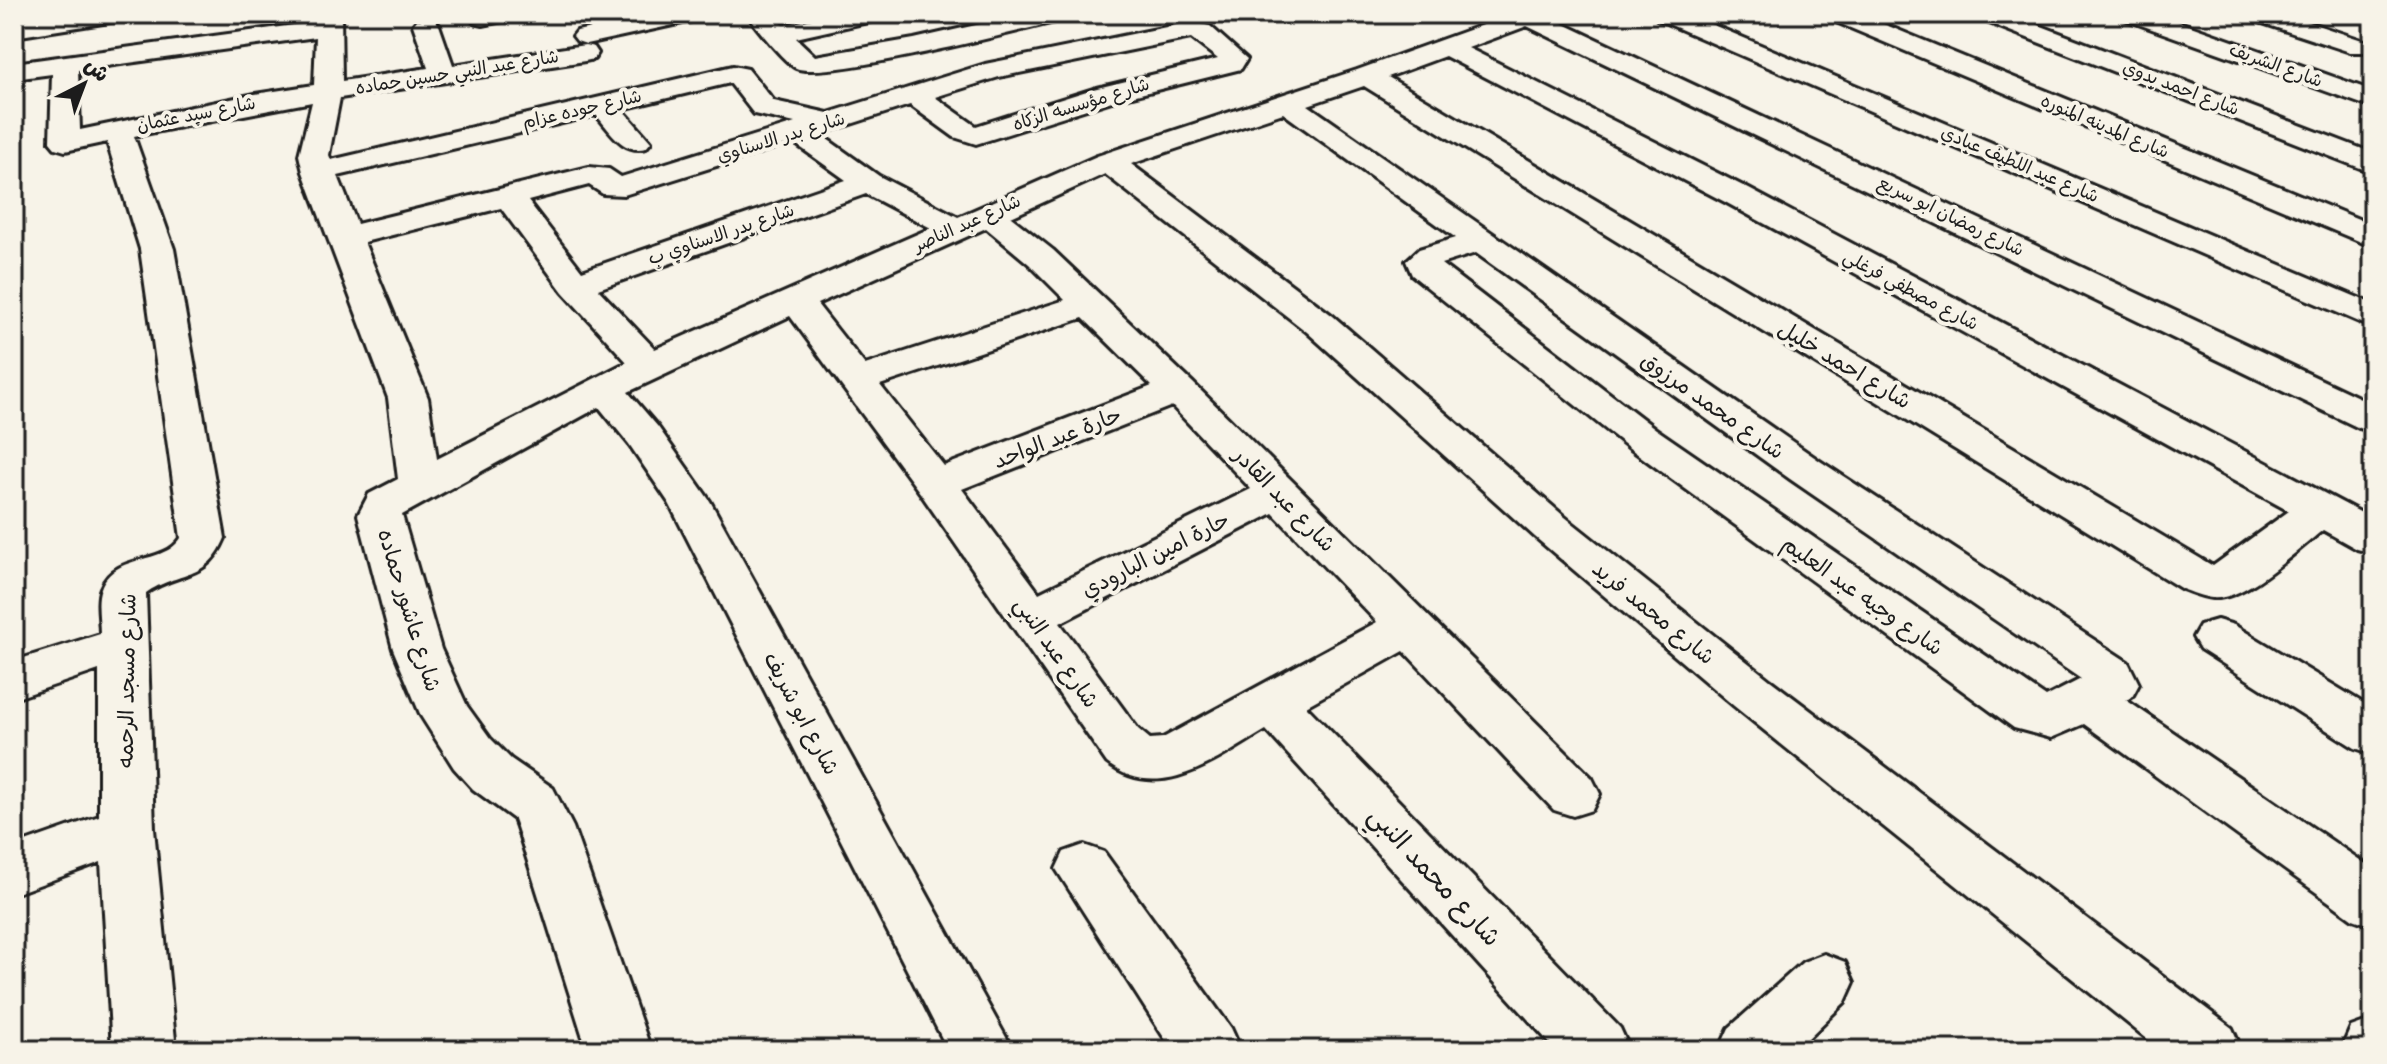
<svg xmlns="http://www.w3.org/2000/svg" width="2387" height="1064" viewBox="0 0 2387 1064" font-family="'Balsamiq Sans','Playpen Sans Arabic',sans-serif">
<style>
.lines{fill:none;stroke-linecap:round;stroke-linejoin:round}
.minor-casing{stroke:#1c1c1c;stroke-width:6}
.minor{fill:#f7f3e8;fill-rule:evenodd}
.labels{text-anchor:middle;stroke-width:8;stroke-linejoin:round;paint-order:stroke}
.far-street-label{font-size:18px;fill:#1c1c1c;stroke:#f7f3e8}
.street-label{font-size:22px;fill:#1c1c1c;stroke:#f7f3e8}
.near-street-label{font-size:26px;fill:#1c1c1c;stroke:#f7f3e8}
</style>
<rect width="100%" height="100%" fill="#f7f3e8"/>
<filter id="ink" filterUnits="userSpaceOnUse"><feTurbulence type="fractalNoise" baseFrequency=".0125" numOctaves="2"/><feDisplacementMap in="SourceGraphic" scale="16" xChannelSelector="R" yChannelSelector="G"/><feConvolveMatrix kernelMatrix="1 2 1 2 8 2 1 2 1" color-interpolation-filters="sRGB"/></filter>
<g filter="url(#ink)">
<g class="lines">
<g class="minor-casing">
<path id="minor" d="M 65,14 L 128,14 L 125,19 L 116,21 L 14,37 L 14,21 Z
M 317,14 L 341,14 L 342,81 L 428,68 L 413,25 L 417,20 L 435,20 L 439,25 L 453,65 L 585,45 L 594,47 L 598,53 L 594,59 L 585,61 L 340,98 L 329,155 L 331,160 L 733,66 L 748,69 L 774,101 L 828,113 L 985,64 L 1191,22 L 1210,26 L 1247,59 L 1241,69 L 1112,101 L 976,144 L 954,137 L 910,105 L 820,134 L 879,176 L 958,217 L 1097,156 L 1357,70 L 1513,14 L 1548,14 L 1547,16 L 2373,404 L 2373,431 L 2359,428 L 1527,26 L 1468,48 L 1749,189 L 2373,519 L 2373,553 L 2357,549 L 2323,530 C 2297,550 2245,601 2212,598 C 2202,597 2191,592 2182,589 L 1364,86 L 1308,105 L 1820,461 L 2128,662 L 2139,684 L 2132,697 L 2126,700 L 2373,869 L 2373,926 L 2353,919 L 2084,724 L 2051,738 L 2014,728 L 1628,447 L 1412,275 L 1406,261 L 1419,249 L 1456,238 L 1283,113 L 1131,164 L 1333,316 L 1565,517 L 1770,680 L 2232,1028 L 2242,1050 L 2161,1050 L 1734,706 L 1535,537 L 1307,332 L 1105,174 L 1011,217 L 1053,250 L 1192,382 L 1592,778 L 1600,794 L 1592,810 L 1573,816 L 1554,810 L 1404,651 L 1306,706 L 1620,1028 L 1630,1050 L 1556,1050 L 1266,730 C 1219,757 1161,805 1107,763 L 921,494 L 790,316 L 628,392 L 658,427 L 710,501 L 1013,1050 L 948,1050 L 669,503 L 629,444 L 599,407 L 402,515 L 441,649 L 467,706 L 490,738 L 511,759 L 553,788 L 573,827 L 651,1050 L 587,1050 L 517,827 L 514,819 L 473,789 L 454,768 L 421,716 L 393,649 L 358,515 L 369,494 L 398,479 L 388,398 L 303,172 L 299,155 L 312,102 L 134,136 L 174,249 L 225,538 C 207,582 179,570 146,593 L 154,829 L 176,1050 L 112,1050 L 101,862 L 14,894 L 14,846 L 99,816 L 99,670 L 14,699 L 14,661 L 100,634 C 100,620 96,600 101,588 C 115,552 163,566 181,538 L 140,249 L 107,142 L 65,151 L 55,148 L 50,142 L 52,74 L 14,79 L 14,63 L 316,22 ZM 316,37 L 314,85 L 255,94 L 80,130 L 78,70 ZM 1191,38 L 1218,59 L 1093,89 L 976,126 L 935,97 L 999,77 ZM 1445,56 L 1727,203 L 2289,511 L 2213,566 L 1388,77 ZM 730,83 L 754,114 L 795,123 L 621,177 L 609,169 L 589,167 L 357,224 L 338,176 L 596,115 C 611,131 622,154 646,148 L 651,142 L 622,109 ZM 793,142 L 846,180 L 582,271 L 528,201 L 589,185 L 603,194 L 624,195 ZM 866,194 L 931,228 L 655,349 L 598,289 ZM 501,208 L 563,292 L 627,362 L 437,459 L 428,398 L 364,242 ZM 986,228 L 1029,264 L 1065,300 L 865,365 L 817,304 ZM 1476,253 L 1790,479 L 2081,679 L 2046,697 L 1656,429 L 1441,264 ZM 1083,318 L 1152,386 L 944,466 L 880,385 ZM 1172,406 L 1251,489 L 1039,593 L 962,489 ZM 1273,513 L 1377,622 L 1163,738 L 1150,739 L 1138,729 L 1060,623 Z
M 469,14 L 515,14 L 512,19 L 483,25 L 474,23 Z
M 656,14 L 704,14 L 701,19 L 586,44 L 577,41 L 573,36 L 577,31 Z
M 747,14 L 773,14 L 783,25 L 837,14 L 884,14 L 881,19 L 796,38 L 815,56 L 914,39 L 1025,14 L 1070,14 L 1067,19 C 1026,29 824,81 796,68 C 784,62 755,26 747,14 Z
M 1654,14 L 1687,14 L 2373,304 L 2373,328 L 1657,19 Z
M 1826,14 L 1859,14 L 2373,225 L 2373,247 L 1829,19 Z
M 1976,14 L 2010,14 L 2373,153 L 2373,173 L 1979,19 Z
M 2121,14 L 2157,14 L 2373,91 L 2373,108 L 2124,19 Z
M 2247,14 L 2284,14 L 2368,42 L 2372,47 L 2368,52 L 2350,52 L 2250,19 Z
M 2217,620 L 2234,625 L 2373,709 L 2373,754 L 2355,748 L 2200,649 L 2193,637 L 2200,625 Z
M 1084,845 L 1104,852 L 1231,1028 L 1241,1050 L 1172,1050 L 1056,869 L 1064,852 Z
M 1824,954 L 1845,962 L 1854,982 L 1845,1002 L 1796,1050 L 1719,1050 L 1729,1028 L 1803,962 Z
M 2373,1019 L 2373,1050 L 2341,1050 L 2351,1027 Z"/>
</g>
<use href="#minor" class="minor"/>
</g>
</g>
<g class="labels">
<g class="far-street-label">
<text transform="translate(2276 65) rotate(20)" y="6">شارع الشريف</text>
<text transform="translate(457 72) rotate(-9)" y="6">شارع عبد النبي حسين حماده</text>
<text transform="translate(2181 88) rotate(21)" y="6">شارع احمد بدوي</text>
<text transform="translate(1081 104) rotate(-17)" y="6">شارع مؤسسه الزكاه</text>
<text transform="translate(582 109) rotate(-13)" y="6">شارع جوده عزام</text>
<text transform="translate(196 114) rotate(-11)" y="6">شارع سيد عثمان</text>
<text transform="translate(2105 126) rotate(23)" y="6">شارع المدينه المنوره</text>
<text transform="translate(781 137) rotate(-17)" y="6">شارع بدر الاسناوي</text>
<text transform="translate(2020 164) rotate(23)" y="6">شارع عبد اللطيف عبادي</text>
<text transform="translate(1951 216) rotate(26)" y="6">شارع رمضان ابو سريع</text>
<text transform="translate(967 223) rotate(-24)" y="6">شارع عبد الناصر</text>
<text transform="translate(721 234) rotate(-19)" y="6">شارع بدر الاسناوي ب</text>
<text transform="translate(1911 290) rotate(28)" y="6">شارع مصطفي فرغلي</text>
</g>
<g class="street-label">
<text transform="translate(1845 364) rotate(31)" y="8">شارع احمد خليل</text>
<text transform="translate(1713 405) rotate(35)" y="8">شارع محمد مرزوق</text>
<text transform="translate(1057 437) rotate(-21)" y="8">حارة عبد الواحد</text>
<text transform="translate(1285 499) rotate(46)" y="8">شارع عبد القادر</text>
<text transform="translate(1155 554) rotate(-27)" y="8">حارة امين البارودي</text>
<text transform="translate(1863 595) rotate(35)" y="8">شارع وجيه عبد العليم</text>
<text transform="translate(410 610) rotate(73)" y="8">شارع عاشور حماده</text>
<text transform="translate(1654 612) rotate(39)" y="8">شارع محمد فريد</text>
<text transform="translate(1057 652) rotate(55)" y="8">شارع عبد النبي</text>
<text transform="translate(126 681) rotate(-89)" y="8">شارع مسجد الرحمه</text>
<text transform="translate(802 713) rotate(62)" y="8">شارع ابو شريف</text>
</g>
<g class="near-street-label">
<text transform="translate(1435 876) rotate(47)" y="9">شارع محمد النبي</text>
</g>
</g>
<rect width="2387" height="1064" fill="none" stroke="#f7f3e8" stroke-width="48"/>
<rect x="24" y="24" width="2339" height="1016" fill="none" stroke="#1c1c1c" stroke-width="3" filter="url(#ink)"/>
<g transform="translate(84 84) rotate(42)" stroke="#f7f3e8" stroke-width="6" paint-order="stroke">
<path d="M0-6L14 30L0 20L-14 30Z" fill="#1c1c1c"/>
<text y="-12" font-size="22" font-weight="bold" text-anchor="middle" fill="#1c1c1c">ش</text>
</g>
</svg>
